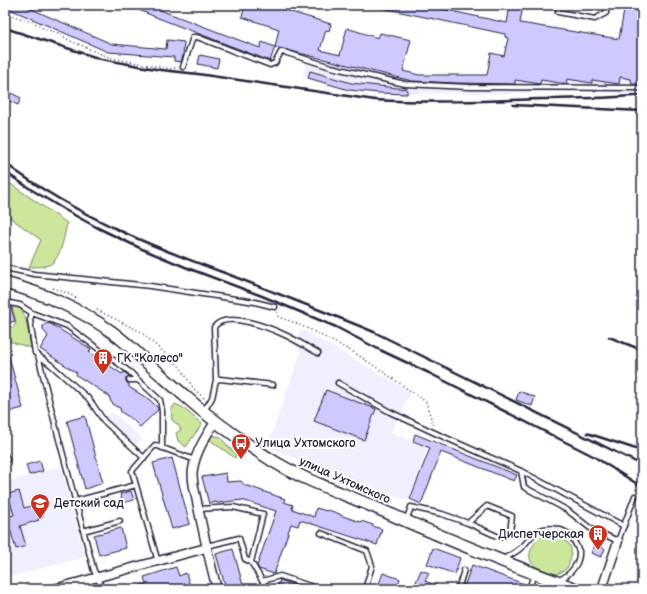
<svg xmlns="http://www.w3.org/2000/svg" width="647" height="594" viewBox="0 0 647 594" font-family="'Balsamiq Sans',sans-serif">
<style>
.built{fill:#f0effe}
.green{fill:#cce69c;stroke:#77846c}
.building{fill:#cecafd;stroke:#22223b}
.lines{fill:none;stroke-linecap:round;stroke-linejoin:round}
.lane-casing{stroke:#22223b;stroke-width:7}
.street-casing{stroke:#22223b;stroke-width:11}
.secondary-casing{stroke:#22223b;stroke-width:14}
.path{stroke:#22223b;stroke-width:1.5;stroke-dasharray:1 3;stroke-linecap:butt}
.lane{stroke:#fff;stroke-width:4}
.street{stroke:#fff;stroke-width:8}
.secondary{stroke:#fff;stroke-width:11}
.rail{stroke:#22223b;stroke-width:2.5}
.labels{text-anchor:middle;stroke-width:4;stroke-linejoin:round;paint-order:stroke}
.poi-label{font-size:12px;fill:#22223b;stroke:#fff;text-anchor:start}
.street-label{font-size:12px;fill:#22223b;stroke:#fff}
</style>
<rect width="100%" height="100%" fill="#fff"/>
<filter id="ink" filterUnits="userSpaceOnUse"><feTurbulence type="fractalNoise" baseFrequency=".025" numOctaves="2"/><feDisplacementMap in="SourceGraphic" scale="8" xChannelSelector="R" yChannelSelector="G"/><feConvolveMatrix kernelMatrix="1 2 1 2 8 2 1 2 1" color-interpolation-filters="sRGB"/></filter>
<g filter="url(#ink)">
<path class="built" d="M 277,39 L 419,75 L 515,76 L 642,61 L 642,93 L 637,94 L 575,91 L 501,94 L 450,93 L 399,94 L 379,93 L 349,90 L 308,78 L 303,75 L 306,63 L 286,56 L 275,54 Z
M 301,329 L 411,392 L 391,432 L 427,449 L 408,501 L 267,447 L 301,352 L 294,345 Z
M 112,412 L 142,439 L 136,445 L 106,417 Z
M 61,467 L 85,557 L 5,578 L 5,482 Z"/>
<path class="green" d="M 5,180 L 67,223 C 65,233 61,258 51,264 C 45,267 36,267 29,267 L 41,240 L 5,214 Z
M 5,304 L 12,305 L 21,309 L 26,319 L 31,348 L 5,340 L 5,329 L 14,326 L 16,323 L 12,307 L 5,307 Z
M 175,404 L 182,407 L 202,424 L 186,447 L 178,441 L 176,433 L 181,430 L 178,425 L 172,420 L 171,410 Z
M 213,435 L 220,437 L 236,455 L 235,458 L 207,438 Z
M 550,535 C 556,537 563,539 568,543 C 574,549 571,561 567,568 C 564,571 560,573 556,574 C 551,572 539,569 535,566 C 524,558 532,543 541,537 C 544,535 547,535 550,535 Z"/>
<path class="building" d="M 5,5 L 22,5 L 112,44 L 166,49 L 167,40 L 184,42 L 183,56 L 181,62 L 174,61 L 174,57 L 108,52 L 5,7 Z
M 127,5 L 147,5 L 260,48 L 262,42 L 275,47 L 270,61 L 158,18 Z
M 245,5 L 268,5 L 331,24 L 329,31 L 326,30 L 320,50 L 340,55 L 347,28 L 378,38 L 380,33 L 411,40 L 403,71 L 419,75 L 487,75 L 491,53 L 504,56 L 508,38 L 505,37 L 505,34 L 382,8 L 382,5 L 423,5 L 507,23 L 510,5 L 523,5 L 520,23 L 619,39 L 625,5 L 642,5 L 642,84 L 632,84 L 631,79 L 620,77 L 619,84 L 592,80 L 592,83 L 567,79 L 566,84 L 541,80 L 540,84 L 515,80 L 515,84 L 457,83 L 412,81 L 275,47 L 279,29 L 242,17 Z
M 200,55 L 219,59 L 217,68 L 198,64 Z
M 310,71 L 351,83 L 407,89 L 407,94 L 379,93 L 349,90 L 308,78 Z
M 11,93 L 21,98 L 18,105 L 7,100 Z
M 11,307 L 15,321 L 5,324 L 5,309 Z
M 47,323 L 51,324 L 91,349 L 89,352 L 122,374 L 124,372 L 128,375 L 129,376 L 126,378 L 126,380 L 127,383 L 129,384 L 129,387 L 150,400 L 158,408 L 158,410 L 140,427 L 132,419 L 121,412 L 120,408 L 115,406 L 111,402 L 109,396 L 76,375 L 77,373 L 40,349 L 48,336 L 43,330 L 43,326 Z
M 5,350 L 7,350 L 23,408 L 5,413 Z
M 326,390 L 376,409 L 364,440 L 314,421 Z
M 519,391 L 535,397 L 532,406 L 516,400 Z
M 85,416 L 103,483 L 85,489 L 67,421 Z
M 415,434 L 517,475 L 514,481 L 441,452 L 421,504 L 410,499 L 430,448 L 413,441 Z
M 172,458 L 190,524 L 172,529 L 153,463 Z
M 40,461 L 43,471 L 29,475 L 26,465 Z
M 226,473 L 227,482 L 241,481 L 245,486 L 248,486 L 285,499 L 284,502 L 293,505 L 292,509 L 314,517 L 316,508 L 327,511 L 328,510 L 340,514 L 340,515 L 360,522 L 361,521 L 373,525 L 372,526 L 382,529 L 377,545 L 300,520 L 298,526 L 291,524 L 274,574 L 259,569 L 257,566 L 276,511 L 242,500 L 218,503 L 215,502 L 209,504 L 202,477 Z
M 19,491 L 24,508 L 39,504 L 43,517 L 38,518 L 39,520 L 20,526 L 26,546 L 16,549 L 10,529 L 5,530 L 5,517 L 14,515 L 8,494 Z
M 131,491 L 134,500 L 123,503 L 120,494 Z
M 121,528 L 126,548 L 99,555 L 94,535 Z
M 595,544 L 605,549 L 601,557 L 591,553 Z
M 433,548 L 460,558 L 455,574 L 427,564 Z
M 233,549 L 244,589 L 226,589 L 216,554 Z
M 472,565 L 527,585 L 526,589 L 463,589 Z
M 176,567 L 179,576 L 186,573 L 191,589 L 134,589 L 134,587 L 146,584 L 144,577 Z
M 421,570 L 429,573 L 425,581 L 445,589 L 413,589 Z
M 383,573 L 400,579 L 396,589 L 377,589 Z
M 280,580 L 303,588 L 303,589 L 276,589 Z"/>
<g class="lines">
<g class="lane-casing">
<path id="lane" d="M 559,5 L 558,12 L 595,19 L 606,13 L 607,5
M 183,67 L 193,37 L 197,37 L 270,65 L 275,63 L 281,52 L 287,53 L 331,67 L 405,84 L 469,87 L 642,88
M 5,268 L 34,274 L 150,286 L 255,302 L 275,307
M 5,302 L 20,305 L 32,313 L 67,326 L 130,372 L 138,380
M 32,313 L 30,320 L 35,353 L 51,365 L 89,399 L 104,421 L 144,458
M 38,355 L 56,428 L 94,571 L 98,577 L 101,589
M 129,380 L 138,380 L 160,400 L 162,411 L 162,448
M 216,380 L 214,327 C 226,310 270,328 285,335 C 296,340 307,347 318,353
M 338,383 L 390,412 L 435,433 L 521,471 L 524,487 L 567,510 L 590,528 L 618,541 L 635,496
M 204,411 L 212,398 L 216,380 L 220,379 L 273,385
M 5,455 L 7,460 L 5,461
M 521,471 L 624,526
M 76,501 L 136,485
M 199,509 L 233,507 L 263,514 L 251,562
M 406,521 L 411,507 L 442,514 L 468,523 L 499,537 L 510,532 L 512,516 L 487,506 L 468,523
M 83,531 L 120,521
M 321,533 L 367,551 L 372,566 L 365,589
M 207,546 L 239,538 L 245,559 L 251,562 L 267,589
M 503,559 C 511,555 517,552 523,546 C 530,539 534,531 544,529 C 558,526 571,532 576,545 C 577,546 578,550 579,551 C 580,564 570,575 559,580
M 158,562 L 132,471 L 155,445 L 195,460
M 262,581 L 280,576 L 319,589
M 458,589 L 464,570
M 529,589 L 534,574"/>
</g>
<g class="street-casing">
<path id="street" d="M 215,422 C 206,436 196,451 193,469 C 191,479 195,491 197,502 C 203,531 209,560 217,589
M 54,589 L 206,548
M 602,589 L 618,541"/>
</g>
<g class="secondary-casing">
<path id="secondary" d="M 5,283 C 45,294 78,308 112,332 C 123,340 134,350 144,360 C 158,372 172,385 186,397 C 213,421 243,442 273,461 C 304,480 339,492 372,506 C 439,536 507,564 576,589"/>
</g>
<path class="path" d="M 5,13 L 37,24 L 45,29 L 58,33 L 70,41 L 84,46 L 91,50 L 111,58 L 170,69 L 174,68 L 178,69
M 53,288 L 67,293 L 78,299
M 97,310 L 141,332 L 180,367 L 194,389 L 205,399
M 277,312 L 278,317 L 293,322 L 311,330 L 355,353 L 395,380 L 426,402 L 433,425
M 308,468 L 321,473
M 636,490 L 637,485 L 642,475"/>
<use href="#lane" class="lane"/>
<use href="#street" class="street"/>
<use href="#secondary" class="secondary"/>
<path class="rail" d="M 5,28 L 101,59 L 161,70 L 198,74 L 375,100 C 430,103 486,101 542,99 C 575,98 609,99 642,95
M 513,105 L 642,111
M 5,163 C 42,191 84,214 125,233 C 159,249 195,262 230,275 C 278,294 326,312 374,332 L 642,465
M 5,172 L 32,190 L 65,210 L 98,228 L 142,249 L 190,269 L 262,296 L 336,327 L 380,350 L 429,373 L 593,456 L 642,487
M 609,337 L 642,350
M 587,433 L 642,451"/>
</g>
</g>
<defs>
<g id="building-pin" transform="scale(1)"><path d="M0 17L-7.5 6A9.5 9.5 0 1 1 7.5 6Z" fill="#c8321e" stroke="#fff"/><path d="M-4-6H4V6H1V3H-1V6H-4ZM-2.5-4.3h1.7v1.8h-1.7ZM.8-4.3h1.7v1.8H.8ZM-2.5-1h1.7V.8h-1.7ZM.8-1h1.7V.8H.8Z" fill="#fff"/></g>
<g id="bus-pin" transform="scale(1)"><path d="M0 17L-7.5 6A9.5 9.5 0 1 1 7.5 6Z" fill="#c8321e" stroke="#fff"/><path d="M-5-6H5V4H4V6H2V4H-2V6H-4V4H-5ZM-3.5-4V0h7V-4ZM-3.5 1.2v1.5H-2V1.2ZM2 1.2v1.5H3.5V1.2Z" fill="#fff"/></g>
<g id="school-pin" transform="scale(1)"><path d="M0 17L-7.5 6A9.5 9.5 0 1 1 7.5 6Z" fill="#c8321e" stroke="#fff"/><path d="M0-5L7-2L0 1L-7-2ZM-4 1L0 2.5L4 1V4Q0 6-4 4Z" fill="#fff"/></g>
</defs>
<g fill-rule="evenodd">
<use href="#building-pin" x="103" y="358"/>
<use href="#bus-pin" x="241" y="443"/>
<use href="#school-pin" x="40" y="503"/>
<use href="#building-pin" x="598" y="534"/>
</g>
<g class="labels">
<g class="poi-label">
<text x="117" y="362">ГК "Колесо"</text>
<text x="255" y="447">Улица Ухтомского</text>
<text x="54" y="507">Детский сад</text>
<text x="584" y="538" text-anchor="end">Диспетчерская</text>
</g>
<g class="street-label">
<text transform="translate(345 480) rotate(24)" y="4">улица Ухтомского</text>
</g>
</g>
<rect width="647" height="594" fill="none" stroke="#fff" stroke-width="20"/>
<rect x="10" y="10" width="627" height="574" fill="none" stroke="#22223b" stroke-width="1.5" filter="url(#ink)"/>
</svg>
